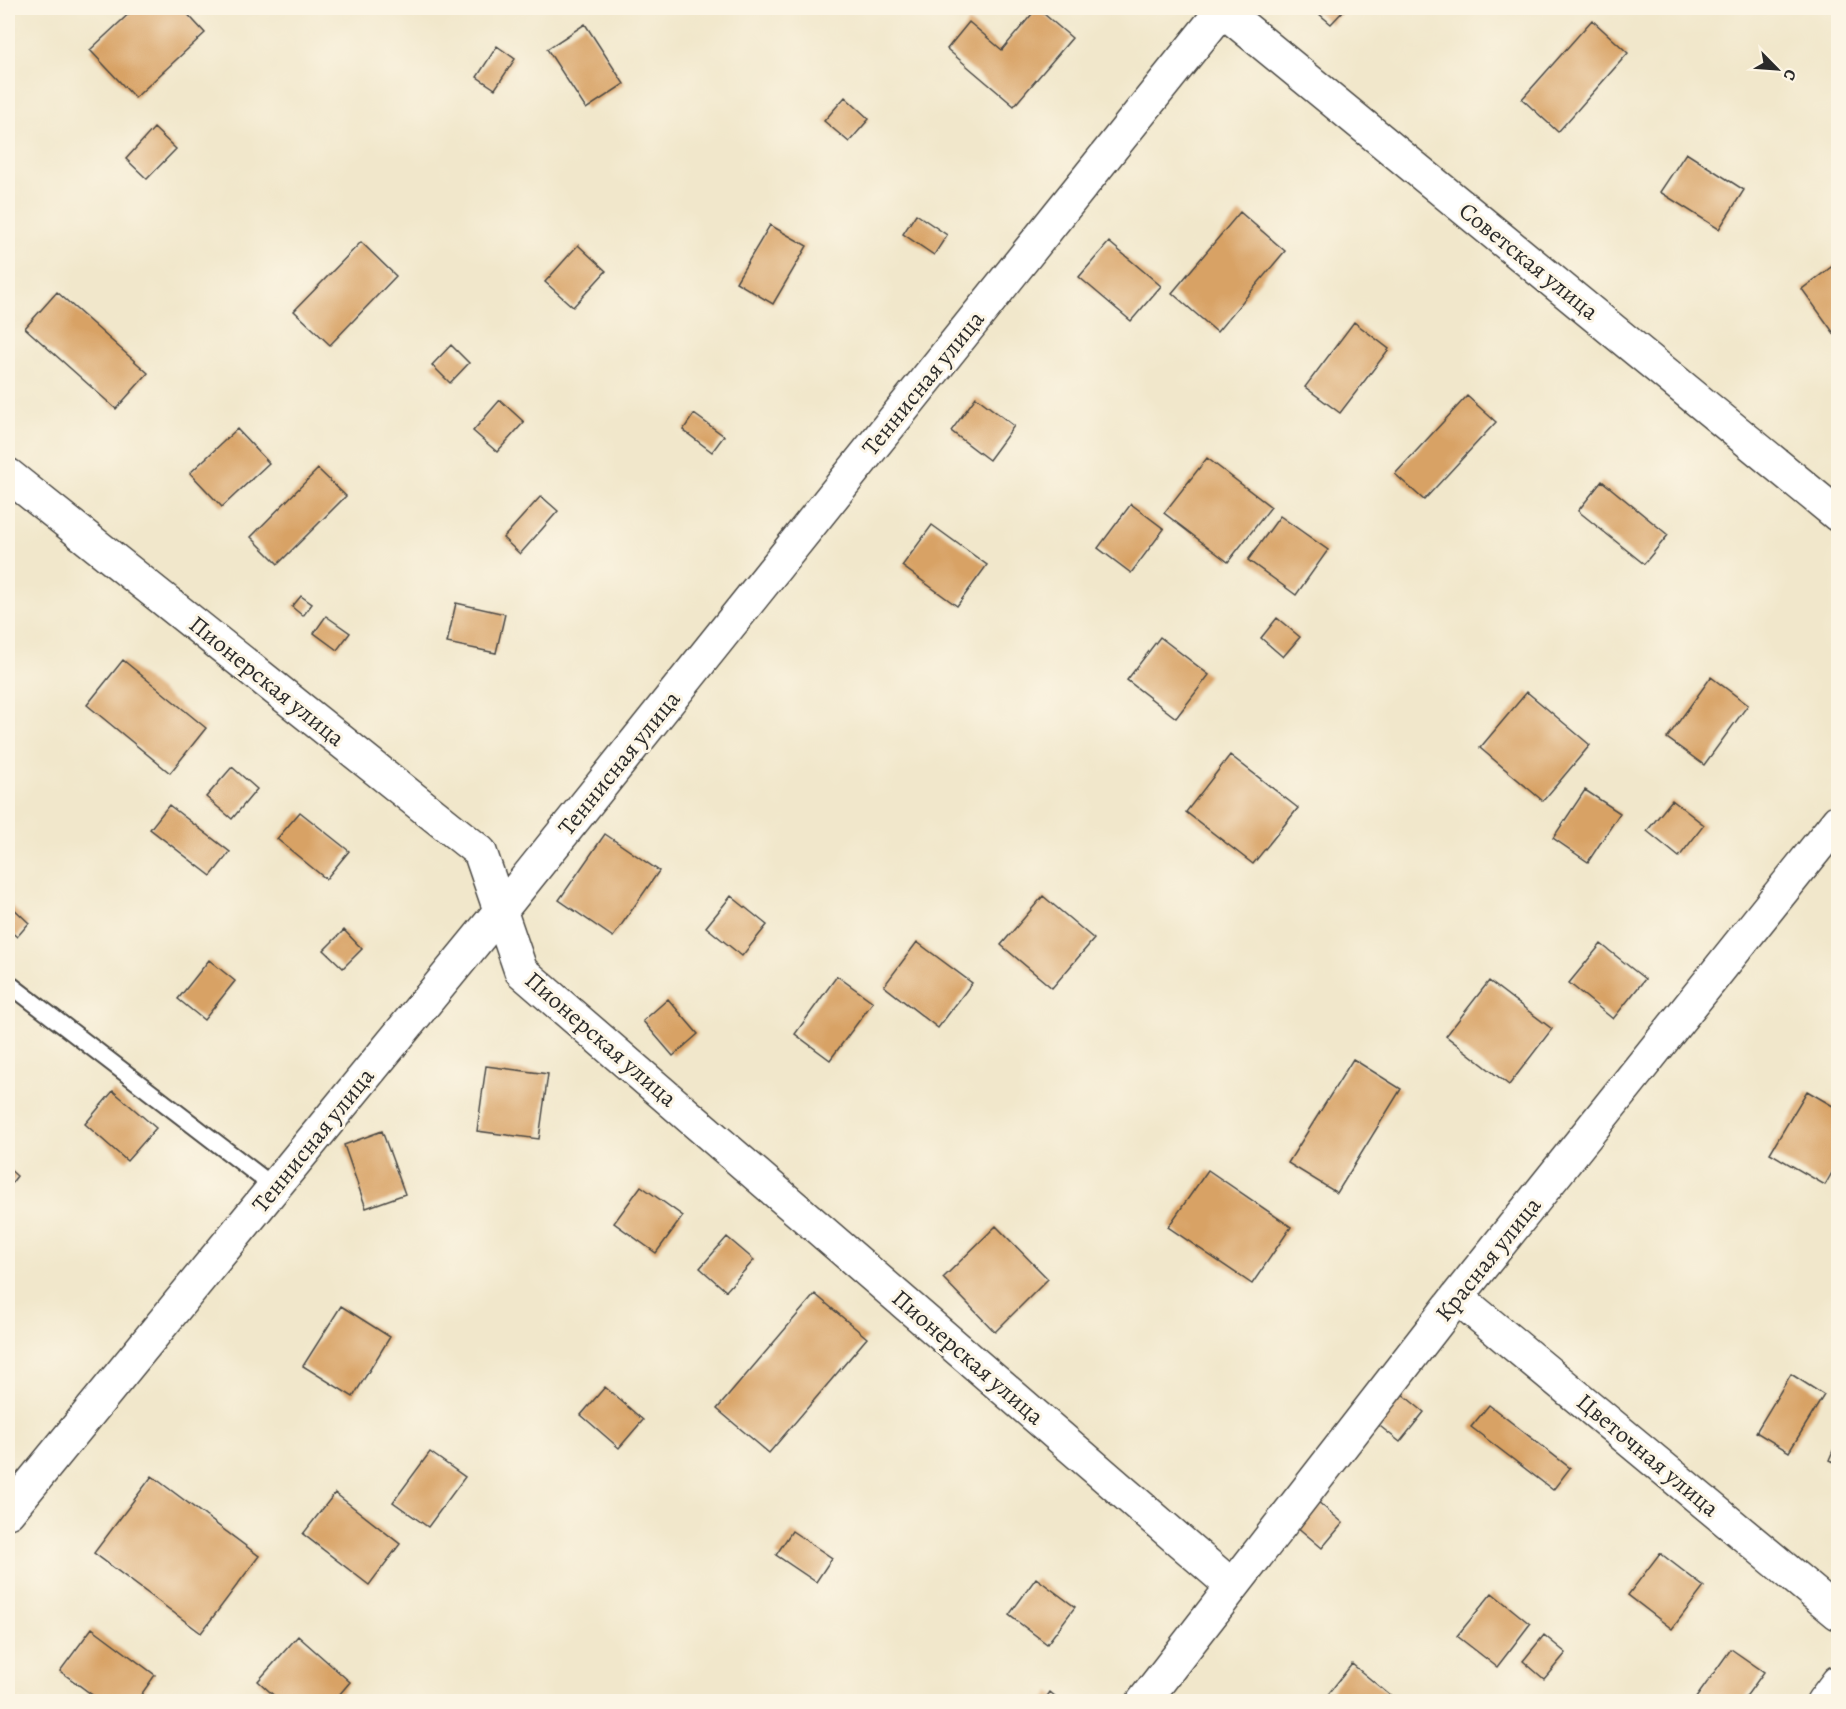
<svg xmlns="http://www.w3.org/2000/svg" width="1846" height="1709" viewBox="0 0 1846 1709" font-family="Alegreya,serif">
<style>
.building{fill:#d8a265}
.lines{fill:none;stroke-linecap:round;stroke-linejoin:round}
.lane-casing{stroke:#494743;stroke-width:20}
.street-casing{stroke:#494743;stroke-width:36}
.lane{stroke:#fff;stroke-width:16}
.street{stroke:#fff;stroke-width:33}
.labels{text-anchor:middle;stroke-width:6;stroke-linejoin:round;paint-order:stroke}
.street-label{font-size:24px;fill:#2b2b2b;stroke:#fcf5e5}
</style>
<rect width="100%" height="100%" fill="#fcf5e5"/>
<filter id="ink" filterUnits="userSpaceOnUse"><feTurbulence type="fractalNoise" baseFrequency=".0167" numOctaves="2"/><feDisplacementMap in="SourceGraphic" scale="12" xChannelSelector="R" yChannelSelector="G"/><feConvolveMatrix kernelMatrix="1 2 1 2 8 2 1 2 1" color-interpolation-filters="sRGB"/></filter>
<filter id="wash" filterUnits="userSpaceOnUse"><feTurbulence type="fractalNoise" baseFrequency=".008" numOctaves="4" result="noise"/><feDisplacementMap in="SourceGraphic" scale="24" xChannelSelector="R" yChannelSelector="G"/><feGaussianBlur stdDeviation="1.35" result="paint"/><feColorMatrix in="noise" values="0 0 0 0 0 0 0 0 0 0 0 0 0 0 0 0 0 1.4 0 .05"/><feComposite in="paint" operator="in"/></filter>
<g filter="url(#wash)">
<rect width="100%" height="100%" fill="#f1e7cb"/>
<g id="blocks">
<path class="building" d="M 135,8 L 182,8 L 205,33 L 135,98 L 90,50 Z
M 1037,8 L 1072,38 L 1014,106 L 947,49 L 969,22 L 1002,50 Z
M 1312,8 L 1346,8 L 1331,24 Z
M 1592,20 L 1628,53 L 1558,132 L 1522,99 Z
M 585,24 L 624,84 L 586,109 L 547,49 Z
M 497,46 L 515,59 L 495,89 L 477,77 Z
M 845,97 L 869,119 L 849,142 L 824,121 Z
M 154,128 L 176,149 L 147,179 L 126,159 Z
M 1686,153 L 1744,190 L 1719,229 L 1660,192 Z
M 1240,212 L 1285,251 L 1217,332 L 1172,293 Z
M 916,214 L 947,235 L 934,255 L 903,234 Z
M 770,225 L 807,246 L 773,304 L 736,282 Z
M 361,242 L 396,276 L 330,345 L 294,311 Z
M 1109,242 L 1161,286 L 1131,321 L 1079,277 Z
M 578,245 L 606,271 L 573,307 L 545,282 Z
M 1838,262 L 1838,339 L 1802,289 Z
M 57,292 L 148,373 L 116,409 L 25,328 Z
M 1354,322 L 1389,349 L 1340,413 L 1305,387 Z
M 451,345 L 469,363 L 450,383 L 432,365 Z
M 1467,396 L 1496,422 L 1424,500 L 1395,474 Z
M 976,397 L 1014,426 L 989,460 L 951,431 Z
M 500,400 L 524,422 L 497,452 L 473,431 Z
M 694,414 L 724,436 L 712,452 L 683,430 Z
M 237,429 L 269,463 L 222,507 L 190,473 Z
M 1207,458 L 1271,507 L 1228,562 L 1164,513 Z
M 318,469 L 346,496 L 278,564 L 251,537 Z
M 1602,481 L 1668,535 L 1644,564 L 1578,511 Z
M 541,496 L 558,511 L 520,554 L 503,538 Z
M 1131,504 L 1164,529 L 1131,573 L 1098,548 Z
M 1280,516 L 1328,550 L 1296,595 L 1248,560 Z
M 932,525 L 987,565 L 957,606 L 902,566 Z
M 301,596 L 312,604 L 303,616 L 292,607 Z
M 456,603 L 505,614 L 496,653 L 447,643 Z
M 326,616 L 350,633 L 337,650 L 314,633 Z
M 1277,618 L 1300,637 L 1283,657 L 1261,638 Z
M 1160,637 L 1209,675 L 1176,718 L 1127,680 Z
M 123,660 L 206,728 L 170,773 L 87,705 Z
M 1711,677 L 1748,705 L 1704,765 L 1667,738 Z
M 1527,692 L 1590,745 L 1543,801 L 1480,748 Z
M 1230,755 L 1298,808 L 1253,864 L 1186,812 Z
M 232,767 L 257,789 L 232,819 L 206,797 Z
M 1585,790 L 1620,813 L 1588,862 L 1553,838 Z
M 1672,800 L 1704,825 L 1679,857 L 1647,831 Z
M 169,805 L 230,852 L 211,876 L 150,829 Z
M 300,812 L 349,851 L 326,879 L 277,839 Z
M 605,834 L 659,871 L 613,937 L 559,900 Z
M 731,896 L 767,925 L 742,956 L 706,927 Z
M 1043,896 L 1094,939 L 1052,988 L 1001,945 Z
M 8,903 L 29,923 L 17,937 L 8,929 Z
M 344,930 L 362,949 L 343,968 L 324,950 Z
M 917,942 L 972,983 L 938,1028 L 884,986 Z
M 1601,944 L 1645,979 L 1613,1019 L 1569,983 Z
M 209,960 L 235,981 L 204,1020 L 178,999 Z
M 837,976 L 873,1002 L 830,1060 L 795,1034 Z
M 1489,981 L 1552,1029 L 1509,1085 L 1446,1036 Z
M 668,999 L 698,1034 L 673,1056 L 643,1021 Z
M 1353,1059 L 1401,1089 L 1337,1193 L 1288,1163 Z
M 486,1066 L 548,1074 L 539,1139 L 477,1131 Z
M 113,1091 L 156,1128 L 127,1161 L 85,1124 Z
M 1807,1091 L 1838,1109 L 1838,1162 L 1825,1185 L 1770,1153 Z
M 382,1131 L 405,1194 L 366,1208 L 344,1145 Z
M 8,1168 L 17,1176 L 8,1188 Z
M 1208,1170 L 1291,1227 L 1252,1284 L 1168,1227 Z
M 641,1186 L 683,1216 L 656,1253 L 614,1223 Z
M 996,1226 L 1048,1279 L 995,1332 L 943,1278 Z
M 727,1237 L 754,1260 L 726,1291 L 700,1268 Z
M 815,1294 L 867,1338 L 769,1453 L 717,1409 Z
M 341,1306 L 390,1337 L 353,1397 L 303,1366 Z
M 1791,1374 L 1824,1395 L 1789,1452 L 1756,1432 Z
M 605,1387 L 643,1420 L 619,1448 L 581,1415 Z
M 1401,1393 L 1424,1412 L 1400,1442 L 1376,1423 Z
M 1489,1405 L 1570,1468 L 1553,1490 L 1471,1427 Z
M 1838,1439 L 1838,1464 L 1829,1460 Z
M 430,1452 L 465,1477 L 428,1527 L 393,1502 Z
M 152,1476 L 259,1556 L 201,1633 L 94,1553 Z
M 335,1493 L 400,1544 L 369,1585 L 303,1534 Z
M 1317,1501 L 1343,1523 L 1322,1548 L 1296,1526 Z
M 792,1531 L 832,1558 L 816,1582 L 776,1555 Z
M 1660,1553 L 1704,1587 L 1672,1629 L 1628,1595 Z
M 1036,1578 L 1075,1607 L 1047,1644 L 1009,1615 Z
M 1492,1593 L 1530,1624 L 1497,1667 L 1457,1636 Z
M 92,1628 L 155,1675 L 136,1702 L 102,1702 L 60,1671 Z
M 1544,1635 L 1566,1653 L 1544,1679 L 1523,1661 Z
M 298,1636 L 350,1682 L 333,1702 L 281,1702 L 258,1681 Z
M 1731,1649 L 1764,1672 L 1742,1702 L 1693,1702 Z
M 1352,1664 L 1398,1702 L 1322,1702 Z
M 1050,1692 L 1062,1702 L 1043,1702 Z"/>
</g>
</g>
<g filter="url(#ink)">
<use href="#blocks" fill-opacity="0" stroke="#494743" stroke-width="1.5"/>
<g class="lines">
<g class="lane-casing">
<path id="lane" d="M 8,983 L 274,1187"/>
</g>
<g class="street-casing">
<path id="street" d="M 1220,8 L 1838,515
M 8,475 L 480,852 L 521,971 L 1232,1586
M 1457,1297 L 1838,1613
M 8,1512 L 502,909 L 1224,8
M 1143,1702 L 1457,1297 L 1838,821
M 1823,1702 L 1838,1682"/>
</g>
<use href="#lane" class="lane"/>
<use href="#street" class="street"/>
</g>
</g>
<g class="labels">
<g class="street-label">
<text transform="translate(1529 261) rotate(39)" y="8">Советская улица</text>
<text transform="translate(923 383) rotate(-51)" y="8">Теннисная улица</text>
<text transform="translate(267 681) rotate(39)" y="8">Пионерская улица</text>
<text transform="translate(619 763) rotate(-51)" y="8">Теннисная улица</text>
<text transform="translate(601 1039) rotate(41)" y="8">Пионерская улица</text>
<text transform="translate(313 1140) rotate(-51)" y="8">Теннисная улица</text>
<text transform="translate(1488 1259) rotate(-51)" y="8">Красная улица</text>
<text transform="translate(968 1357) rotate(41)" y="8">Пионерская улица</text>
<text transform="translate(1648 1455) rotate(40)" y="8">Цветочная улица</text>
</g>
</g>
<rect width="1846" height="1709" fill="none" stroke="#fcf5e5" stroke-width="30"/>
<g transform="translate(1777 69) rotate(115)" stroke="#fcf5e5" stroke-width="4.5" paint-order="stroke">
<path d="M0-4.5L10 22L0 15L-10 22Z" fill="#2b2b2b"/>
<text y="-9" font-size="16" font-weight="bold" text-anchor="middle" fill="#2b2b2b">С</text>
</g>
</svg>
